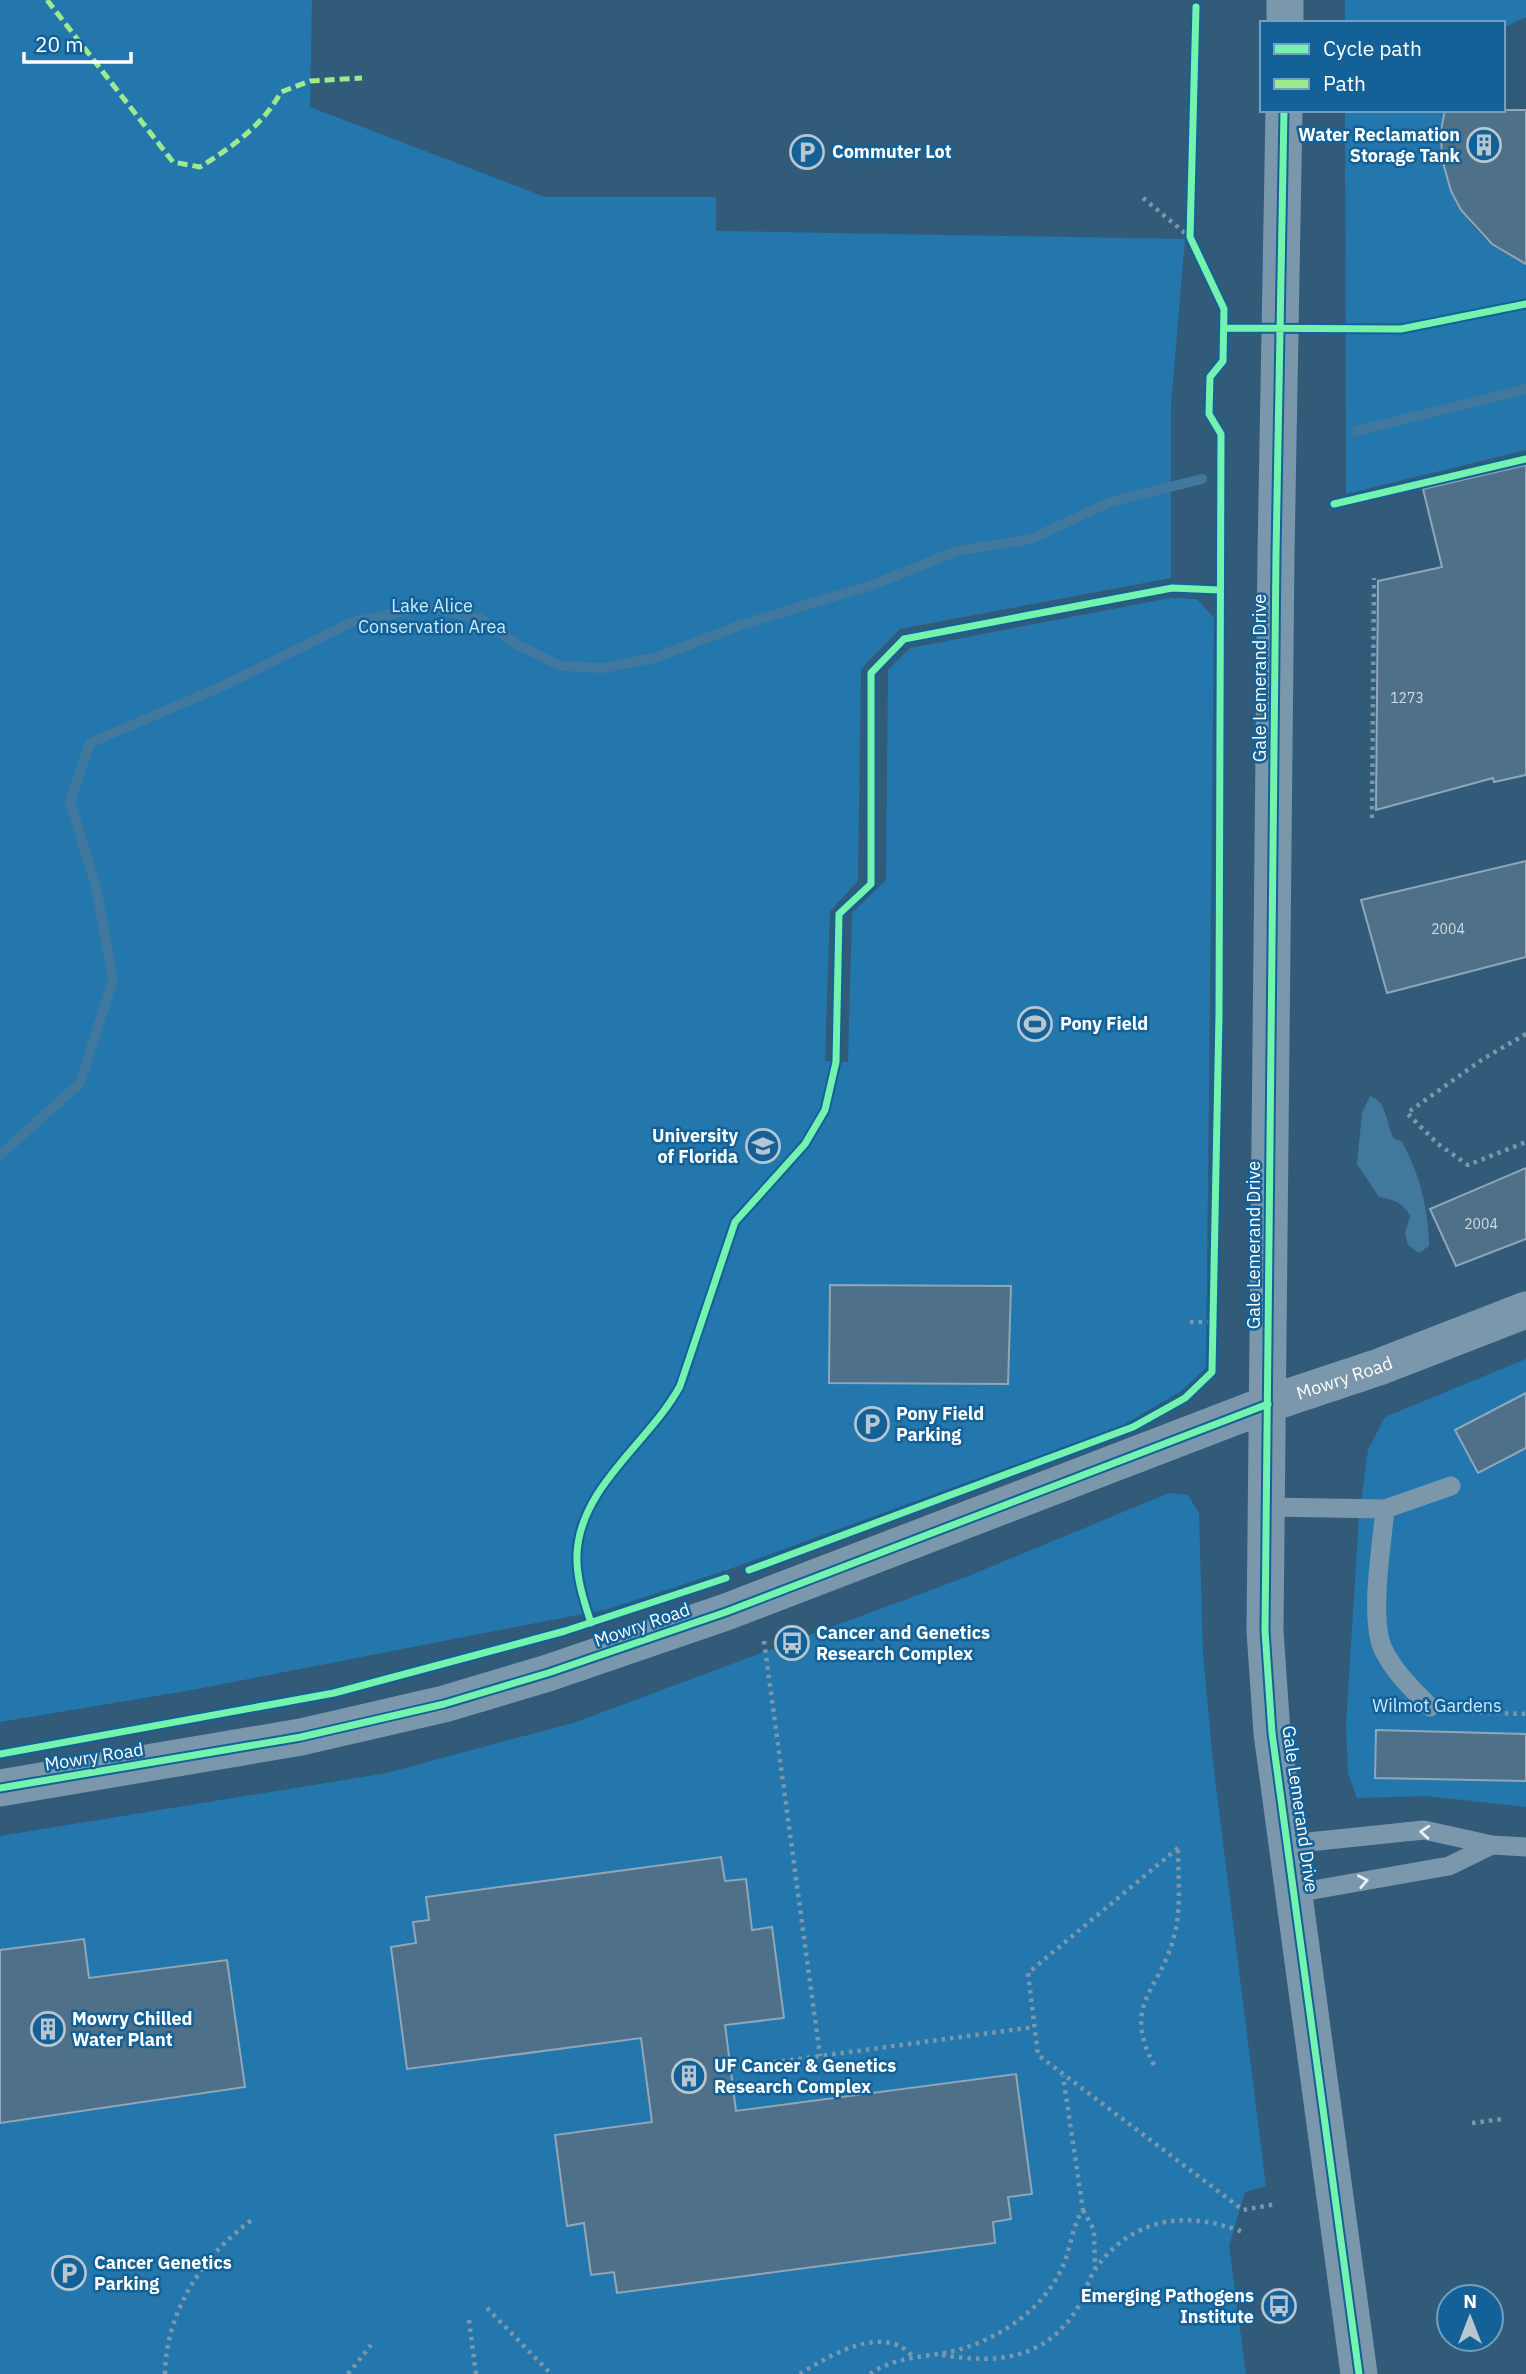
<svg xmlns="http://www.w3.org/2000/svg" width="1526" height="2374" viewBox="0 0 1526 2374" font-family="'IBM Plex Sans',sans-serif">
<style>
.green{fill:#2377ac}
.water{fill:#41789d}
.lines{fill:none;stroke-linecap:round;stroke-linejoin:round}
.stream{stroke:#41789d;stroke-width:10}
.building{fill:#4e7088;stroke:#8fa7b9;stroke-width:2}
.path{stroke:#7b97ab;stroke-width:4.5;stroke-dasharray:3.5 5;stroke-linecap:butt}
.lane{stroke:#7b97ab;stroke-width:19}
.street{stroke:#7b97ab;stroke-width:37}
.quiet{stroke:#9bea8d;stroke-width:5;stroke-dasharray:10 5;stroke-linecap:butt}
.cycleway-casing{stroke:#136197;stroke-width:11}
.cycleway{stroke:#73f3ae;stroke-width:7}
.oneway{stroke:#ebeff2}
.labels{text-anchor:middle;stroke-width:5;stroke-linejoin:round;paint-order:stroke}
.number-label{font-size:14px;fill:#d3dbe1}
.poi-label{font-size:18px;font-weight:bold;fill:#fff;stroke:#136197;text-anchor:start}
.park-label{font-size:18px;fill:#cceafd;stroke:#136197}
.street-label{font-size:18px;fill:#fff;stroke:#136197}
</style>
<rect width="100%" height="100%" fill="#315b79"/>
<path class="green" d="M 0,0 L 312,0 L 310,107 L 545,197 L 716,197 L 716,231 L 1185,239 L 1171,405 L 1171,578 L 900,629 L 861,669 L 858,881 L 830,911 L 825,1061 L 848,1062 L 852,913 L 886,880 L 888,670 L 910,648 L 1170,598 L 1197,599 L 1214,618 L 1206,1368 L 1181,1391 L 1123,1425 L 730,1569 L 608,1609 L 192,1690 L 0,1722 Z
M 1345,0 L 1526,0 L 1526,17 L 1503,28 L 1503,23 L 1345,23 Z
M 1345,110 L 1445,110 C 1432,172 1463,242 1526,262 L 1526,450 L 1346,494 Z
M 1526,1359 L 1526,1807 L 1426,1796 L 1357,1798 L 1348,1773 L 1346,1725 L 1359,1518 L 1368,1450 L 1385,1417 Z
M 1169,1493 L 1188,1495 L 1199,1513 L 1203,1654 L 1213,1762 L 1266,2186 L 1245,2192 L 1229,2246 L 1246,2374 L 0,2374 L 0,1836 L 387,1773 L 576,1722 L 966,1577 Z"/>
<path class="water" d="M 1370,1096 C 1388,1102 1386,1125 1394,1139 L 1401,1141 C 1419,1170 1429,1212 1429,1246 L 1419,1253 L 1408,1245 L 1405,1233 L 1410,1216 C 1402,1201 1394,1200 1379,1197 L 1357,1164 L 1362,1113 Z"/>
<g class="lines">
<path class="stream" d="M 1356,431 L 1526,389
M 0,1155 L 80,1083 L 113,980 L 96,887 L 70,801 L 90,743 L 225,685 L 352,622 L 427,607 L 481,619 L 518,645 L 561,666 L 603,668 L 654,658 L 741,625 L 875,584 L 957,551 L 1031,539 L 1110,502 L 1202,479"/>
</g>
<path class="building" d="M 1445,110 L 1526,110 L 1526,264 L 1492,244 L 1461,210 L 1451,191 L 1442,159 L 1441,130 Z
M 1526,465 L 1526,775 L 1494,782 L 1493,778 L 1376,810 L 1378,581 L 1442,567 L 1423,489 Z
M 1526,861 L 1526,957 L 1387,993 L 1361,900 Z
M 1526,1168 L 1526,1239 L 1456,1266 L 1430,1209 Z
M 830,1285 L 1011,1286 L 1008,1384 L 829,1383 Z
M 1526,1393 L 1526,1448 L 1478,1473 L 1455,1430 Z
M 1376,1730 L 1526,1734 L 1526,1781 L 1375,1778 Z
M 721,1857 L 725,1881 L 746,1879 L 752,1930 L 772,1927 L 784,2018 L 725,2025 L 736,2111 L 1016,2074 L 1032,2194 L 1008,2197 L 1011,2219 L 993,2222 L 995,2243 L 617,2293 L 614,2272 L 591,2275 L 584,2223 L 567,2226 L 555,2135 L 652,2122 L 641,2038 L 407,2069 L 391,1947 L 416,1943 L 413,1922 L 429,1920 L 426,1897 Z
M 84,1939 L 89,1978 L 227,1960 L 245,2087 L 0,2123 L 0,1950 Z"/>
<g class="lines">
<path class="path" d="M 1143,198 L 1190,237
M 1334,504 L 1526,459
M 1372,818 L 1374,578
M 1526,1034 L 1483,1059 L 1407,1113 L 1438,1144 L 1468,1165 L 1526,1142
M 1190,1322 L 1215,1322
M 764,1641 L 820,2056
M 1457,1703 L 1468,1712 L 1526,1714
M 1178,1848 L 1028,1973 L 1038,2055 L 1243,2210 L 1276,2204
M 1154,2065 C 1122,2004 1158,1993 1173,1940 C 1182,1911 1178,1878 1178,1849
M 731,2068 L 1034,2027
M 1472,2123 L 1503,2119
M 1083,2210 L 1094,2230 L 1095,2269
M 487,2308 L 551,2374
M 469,2320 L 476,2374
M 942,2355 C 997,2364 1046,2360 1078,2307 C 1085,2295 1088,2279 1096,2268 C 1134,2216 1189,2210 1245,2233
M 165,2374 C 166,2311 203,2255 253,2219
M 348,2374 L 371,2345
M 800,2374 C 828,2356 885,2322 913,2357
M 870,2374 C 897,2355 927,2358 957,2350 C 999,2339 1042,2310 1061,2270 C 1071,2251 1071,2227 1083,2210 L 1063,2076"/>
<path class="lane" d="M 1268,1507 L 1385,1509 L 1451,1486
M 1385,1509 C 1382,1544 1369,1618 1383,1649 C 1394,1672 1413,1690 1430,1707
M 1289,1844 L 1424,1830 L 1492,1845 L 1526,1847
M 1296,1893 L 1449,1866 L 1492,1845"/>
<g class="street">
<path d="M 1285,23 L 1285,0"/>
<path d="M 1284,110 L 1276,554 L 1265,1631 L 1272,1733 L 1359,2374"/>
<path id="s1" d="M 0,1788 L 301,1737 L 444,1704 L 548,1673 L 726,1612 L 1268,1404 L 1379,1367 L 1526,1310"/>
</g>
<path class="quiet" d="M 47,0 L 173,162 L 200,167 C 232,147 263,125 281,92 L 310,81 L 362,78"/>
<g class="cycleway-casing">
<path id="cycleway" d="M 1284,110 L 1276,554 L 1265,1631 L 1272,1733 L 1359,2374
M 1224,328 L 1401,329 L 1526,304
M 1334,504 L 1526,459
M 749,1570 L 1133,1427 L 1185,1398 L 1212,1372 L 1219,1015 L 1221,434 L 1209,414 L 1210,377 L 1223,361 L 1224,309 L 1190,237 L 1196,7
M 591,1623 C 584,1601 576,1578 577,1554 C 580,1486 650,1442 680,1386 L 735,1222 L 805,1144 L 825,1110 L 836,1062 L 839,914 L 871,884 L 871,673 L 904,639 L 1172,588 L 1219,590
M 0,1754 L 334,1693 L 565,1631 L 726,1578
M 0,1788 L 301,1737 L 444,1704 L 548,1673 L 726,1612 L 1268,1404"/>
</g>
<use href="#cycleway" class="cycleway"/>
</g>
<defs><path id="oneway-chevron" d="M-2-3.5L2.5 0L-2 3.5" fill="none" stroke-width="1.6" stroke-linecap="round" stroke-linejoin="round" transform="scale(1.75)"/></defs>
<g class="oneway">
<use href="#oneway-chevron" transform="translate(1425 1832) rotate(-176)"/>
<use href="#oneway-chevron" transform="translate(1363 1881) rotate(-11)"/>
</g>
<defs>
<g id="building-ring" transform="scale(1.75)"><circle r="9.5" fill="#136197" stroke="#b7c6d0" stroke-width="1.5"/><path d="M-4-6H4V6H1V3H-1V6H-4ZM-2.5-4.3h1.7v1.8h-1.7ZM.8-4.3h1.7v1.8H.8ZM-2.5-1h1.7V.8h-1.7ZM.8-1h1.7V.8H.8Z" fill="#b7c6d0"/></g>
<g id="parking-ring" transform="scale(1.75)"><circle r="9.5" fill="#136197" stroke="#b7c6d0" stroke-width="1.5"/><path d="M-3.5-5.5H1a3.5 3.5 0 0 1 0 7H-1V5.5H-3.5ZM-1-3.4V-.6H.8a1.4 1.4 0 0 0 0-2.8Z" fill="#b7c6d0"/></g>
<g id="stadium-ring" transform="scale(1.75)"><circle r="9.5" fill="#136197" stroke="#b7c6d0" stroke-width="1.5"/><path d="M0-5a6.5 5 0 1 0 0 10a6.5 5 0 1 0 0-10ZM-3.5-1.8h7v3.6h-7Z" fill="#b7c6d0"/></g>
<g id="university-ring" transform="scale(1.75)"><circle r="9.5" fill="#136197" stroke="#b7c6d0" stroke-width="1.5"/><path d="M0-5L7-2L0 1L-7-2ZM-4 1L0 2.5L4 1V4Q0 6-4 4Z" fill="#b7c6d0"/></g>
<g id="bus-ring" transform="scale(1.75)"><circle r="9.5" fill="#136197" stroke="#b7c6d0" stroke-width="1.5"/><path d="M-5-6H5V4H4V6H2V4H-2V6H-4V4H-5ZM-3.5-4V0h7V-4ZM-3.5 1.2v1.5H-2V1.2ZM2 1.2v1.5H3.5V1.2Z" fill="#b7c6d0"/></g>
</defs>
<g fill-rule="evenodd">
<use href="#building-ring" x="1484" y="145"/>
<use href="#parking-ring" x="807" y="152"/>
<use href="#stadium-ring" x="1035" y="1024"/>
<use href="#university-ring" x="763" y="1146"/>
<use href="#parking-ring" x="872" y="1424"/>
<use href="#bus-ring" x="792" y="1643"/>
<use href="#building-ring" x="48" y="2029"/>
<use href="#building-ring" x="689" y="2076"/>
<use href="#parking-ring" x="69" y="2273"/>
<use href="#bus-ring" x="1279" y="2306"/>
</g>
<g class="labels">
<g class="number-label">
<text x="1407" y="703">1273</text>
<text x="1448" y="934">2004</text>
<text x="1481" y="1229">2004</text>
</g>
<g class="poi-label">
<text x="1460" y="141" text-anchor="end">Water Reclamation<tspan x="1460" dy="21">Storage Tank</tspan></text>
<text x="832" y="158">Commuter Lot</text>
<text x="1060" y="1030">Pony Field</text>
<text x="738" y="1142" text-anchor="end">University<tspan x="738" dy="21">of Florida</tspan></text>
<text x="896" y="1420">Pony Field<tspan x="896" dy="21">Parking</tspan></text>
<text x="816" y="1639">Cancer and Genetics<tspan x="816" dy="21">Research Complex</tspan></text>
<text x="72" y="2025">Mowry Chilled<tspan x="72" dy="21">Water Plant</tspan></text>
<text x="714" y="2072">UF Cancer &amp; Genetics<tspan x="714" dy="21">Research Complex</tspan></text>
<text x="94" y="2269">Cancer Genetics<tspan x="94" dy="21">Parking</tspan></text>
<text x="1254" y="2302" text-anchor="end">Emerging Pathogens<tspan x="1254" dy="21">Institute</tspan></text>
</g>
<g class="park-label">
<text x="432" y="612">Lake Alice<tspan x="432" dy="21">Conservation Area</tspan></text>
<text x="1437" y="1712">Wilmot Gardens</text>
</g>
<g class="street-label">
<text transform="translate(1260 678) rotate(-90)" y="6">Gale Lemerand Drive</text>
<text transform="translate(1254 1245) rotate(-90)" y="6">Gale Lemerand Drive</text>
<text dy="6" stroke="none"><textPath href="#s1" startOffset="1410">Mowry Road</textPath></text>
<text transform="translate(642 1625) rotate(-19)" y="6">Mowry Road</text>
<text transform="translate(94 1757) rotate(-9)" y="6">Mowry Road</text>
<text transform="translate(1300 1809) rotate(82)" y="6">Gale Lemerand Drive</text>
</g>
</g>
<rect x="1260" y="21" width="245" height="91" fill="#136197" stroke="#71a0c1" stroke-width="2"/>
<rect x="1274" y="44" width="35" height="10" fill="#73f3ae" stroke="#71a0c1" stroke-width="2"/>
<text x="1323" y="56" font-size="21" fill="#ffffff">Cycle path</text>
<rect x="1274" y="79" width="35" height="10" fill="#9bea8d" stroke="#71a0c1" stroke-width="2"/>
<text x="1323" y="91" font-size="21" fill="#ffffff">Path</text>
<g transform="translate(1470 2318)"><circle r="33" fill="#136197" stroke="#71a0c1" stroke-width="2"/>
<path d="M0-5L12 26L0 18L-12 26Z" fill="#b7c6d0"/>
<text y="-10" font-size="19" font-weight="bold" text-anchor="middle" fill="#ffffff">N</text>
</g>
<path d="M24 52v10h107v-10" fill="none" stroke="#ffffff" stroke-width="3.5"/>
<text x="35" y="52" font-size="21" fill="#ffffff" stroke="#136197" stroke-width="5" paint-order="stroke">20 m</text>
</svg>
